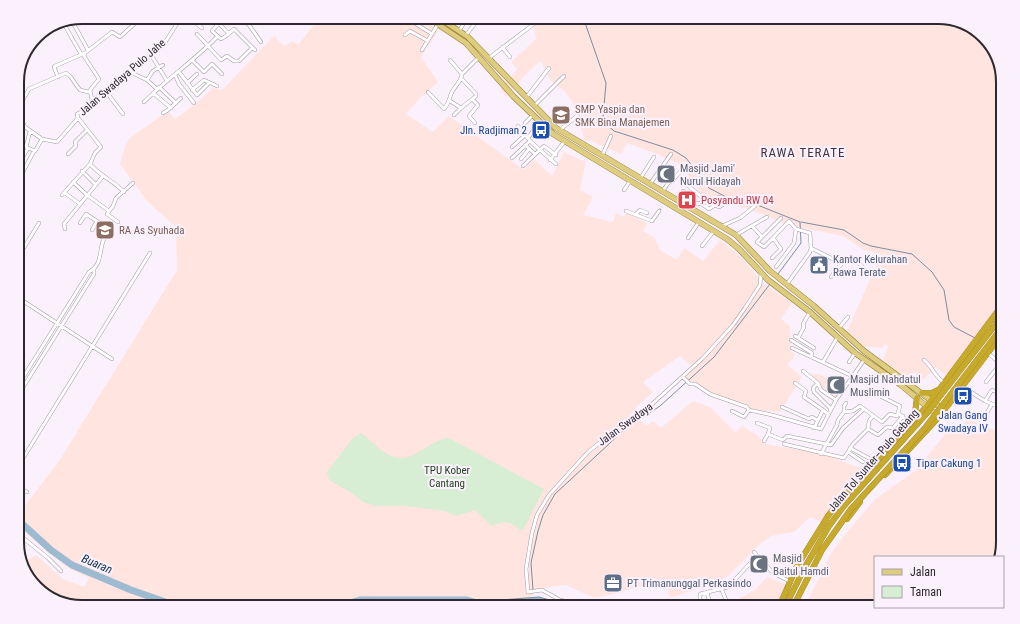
<svg xmlns="http://www.w3.org/2000/svg" width="1020" height="624" viewBox="0 0 1020 624" font-family="'Roboto Condensed',sans-serif">
<style>
.industrial{fill:#ffe4e0}
.education{fill:#ffe4e1}
.green{fill:#d7edd4}
.water{fill:#9dbad0;stroke:#7b8e9f}
.lines{fill:none;stroke-linecap:round;stroke-linejoin:round}
.stream{stroke:#7b8e9f;stroke-width:1}
.river{stroke:#9dbad0;stroke-width:7}
.street-tunnel{stroke:#d2c9d4;stroke-width:3;stroke-dasharray:3 1.5;stroke-linecap:butt}
.street-casing{stroke:#a498a6;stroke-width:4}
.primary-casing{stroke:#927c2c;stroke-width:6}
.highway-casing{stroke:#927c2c;stroke-width:6}
.street{stroke:#fff;stroke-width:3}
.primary{stroke:#decc80;stroke-width:5}
.highway{stroke:#c8aa2b;stroke-width:5.5}
.highway-bridge-casing{stroke:#927c2c;stroke-width:6;stroke-linecap:butt}
.highway-bridge{stroke:#c8aa2b;stroke-width:5.5}
.labels{text-anchor:middle;stroke-width:4;stroke-linejoin:round;paint-order:stroke}
.street-label{font-size:11px;fill:#2d282e;stroke:#fbf1fd}
.education-label{font-size:11px;fill:#785e54;stroke:#fbf1fd;text-anchor:start}
.transit-label{font-size:11px;fill:#164399;stroke:#fbf1fd;text-anchor:end}
.worship-label{font-size:11px;fill:#5b616d;stroke:#fbf1fd;text-anchor:start}
.health-label{font-size:11px;fill:#be3a42;stroke:#fbf1fd;text-anchor:start}
.service-label{font-size:11px;fill:#4e5e75;stroke:#fbf1fd;text-anchor:start}
.park-label{font-size:11px;fill:#21431d;stroke:#fbf1fd}
.water-label{font-size:12px;font-style:italic;fill:#0c334b;stroke:#fbf1fd}
.quarter-label{font-size:13px;letter-spacing:1px;fill:#403642;stroke:#fbf1fd}
.rim{fill:none;stroke:#2d282e;stroke-width:2}
</style>
<rect width="100%" height="100%" fill="#fbf1fd"/>
<path class="industrial" d="M 320,17 L 334,17 L 343,24 L 348,17 L 418,17 L 439,30 L 421,57 L 438,82 L 420,98 L 406,114 L 433,132 L 449,116 L 524,170 L 534,159 L 552,176 L 564,152 L 586,162 L 580,190 L 593,197 L 583,215 L 613,222 L 616,213 L 624,217 L 627,213 L 647,223 L 643,231 L 655,238 L 660,250 L 677,260 L 684,248 L 703,261 L 720,240 L 741,257 L 763,283 L 792,303 L 781,319 L 790,326 L 791,351 L 795,355 L 787,365 L 802,377 L 780,412 L 751,410 L 711,397 L 685,377 L 694,368 L 680,356 L 643,382 L 653,392 L 632,411 L 646,426 L 653,421 L 661,428 L 693,401 L 710,407 L 735,432 L 742,426 L 757,435 L 765,444 L 821,453 L 868,471 L 823,523 L 810,517 L 794,532 L 771,536 L 761,543 L 728,576 L 717,583 L 670,598 L 666,579 L 606,596 L 594,598 L 566,585 L 542,588 L 517,607 L 82,607 L 49,598 L 26,575 L 21,559 L 25,562 L 36,555 L 63,579 L 84,587 L 89,578 L 65,566 L 17,526 L 17,516 L 59,461 L 177,270 L 176,227 L 147,201 L 120,164 L 125,146 L 130,138 L 168,111 L 175,119 L 198,102 L 213,88 L 222,90 L 274,36 L 284,46 L 293,41 L 298,45 Z
M 560,17 L 938,17 L 971,26 L 994,49 L 1003,78 L 1003,304 L 949,378 L 936,367 L 923,380 L 914,372 L 900,386 L 879,372 L 888,346 L 885,344 L 882,348 L 859,346 L 846,334 L 881,254 L 864,250 L 843,236 L 789,225 L 745,208 L 725,204 L 701,194 L 681,165 L 657,154 L 627,143 L 621,154 L 589,140 L 585,141 L 572,101 L 564,91 L 549,79 L 541,61 L 526,74 L 506,97 L 500,89 L 517,69 L 511,62 L 536,39 L 534,26 Z
M 968,419 L 1003,434 L 1003,543 L 999,557 L 875,557 L 875,607 L 805,607 L 830,555 L 843,537 L 875,499 L 915,471 L 947,432 L 958,430 Z
M 767,577 L 789,586 L 779,607 L 723,607 L 755,590 Z"/>
<path class="education" d="M 811,374 L 819,374 L 834,381 L 831,386 L 838,392 L 835,398 L 821,387 Z"/>
<path class="green" d="M 361,433 C 371,440 380,451 391,456 C 411,466 429,439 449,438 L 544,489 L 523,530 L 520,530 C 510,521 505,520 492,526 L 475,510 L 456,516 L 445,511 L 405,506 L 376,506 L 363,502 L 350,492 L 329,480 L 327,472 L 353,438 Z"/>
<path class="water" d="M 539,597 L 575,607 L 483,607 L 488,601 Z"/>
<g class="lines">
<path class="stream" d="M 583,17 L 606,83 L 603,118 L 606,124 L 614,131 L 673,150 L 686,158 L 709,188 L 732,200 L 745,200 L 800,222 L 801,243 L 778,274
M 801,222 L 844,230 L 863,243 L 871,246 L 912,254 L 932,272 L 944,290 L 949,320 L 954,327 L 975,338
M 996,347 L 1003,350
M 533,590 L 531,563 L 538,531 L 543,515 L 555,494 L 624,430 L 660,406 L 714,357 L 770,284"/>
<path class="river" d="M 17,519 L 51,550 L 72,565 L 131,590 L 180,607
M 336,607 L 360,600 L 467,600 L 484,605"/>
<path class="street-tunnel" d="M 659,211 L 662,207"/>
<g class="street-casing">
<path id="street" d="M 188,17 L 202,28
M 213,17 L 228,33
M 239,17 L 249,25 L 261,42
M 405,17 L 432,34
M 509,17 L 512,21 L 517,17
M 72,21 L 88,50
M 64,24 L 81,54
M 218,24 L 212,31 L 221,39 L 226,36 L 234,29 L 255,50
M 459,31 L 468,17
M 197,34 L 221,60 L 227,56 L 234,61 L 239,61 L 252,48
M 405,35 L 410,31 L 428,41
M 466,35 L 480,17
M 502,47 L 510,57
M 422,50 L 438,24
M 150,53 L 167,81
M 489,58 L 543,17
M 450,60 L 462,74
M 193,61 L 204,72 L 212,64 L 222,74
M 130,72 L 147,80 L 157,89
M 179,72 L 197,95 L 209,83
M 175,75 L 179,84 L 194,103
M 58,77 L 54,67 L 55,66 L 85,53
M 147,80 L 153,71 L 163,65
M 187,83 L 197,74
M 159,87 L 176,103
M 105,90 L 123,114
M 192,90 L 204,80 L 217,86
M 89,92 L 80,90 L 70,76 L 66,73 L 29,89 L 19,107 L 19,115 L 25,127 L 42,139 L 57,142 L 78,118 L 77,114 L 83,111 L 88,104 L 164,44 L 178,22 L 184,17
M 428,92 L 444,109 C 449,103 449,100 451,94 C 454,86 461,83 462,74 L 479,57
M 153,93 L 171,108
M 526,98 L 549,68
M 92,100 L 90,90 L 99,79 L 84,56 L 85,53 L 112,32 L 120,37 L 142,17
M 473,100 L 478,105 L 469,116 L 475,123
M 450,101 L 461,108 L 476,96 L 476,94 L 462,79
M 144,102 C 167,79 195,60 218,36
M 535,105 L 564,76
M 163,113 L 168,110 L 181,98
M 454,115 L 461,108
M 525,123 L 533,115
M 518,126 L 531,142 L 556,164
M 560,130 L 578,115
M 30,131 L 26,147 L 35,151 L 42,139
M 528,138 L 539,122
M 525,145 L 535,154
M 512,147 L 525,135
M 68,154 L 76,146 L 75,142 L 86,131
M 602,156 L 611,136
M 512,158 L 530,141
M 521,159 L 529,149
M 550,160 L 564,142
M 90,164 C 100,176 114,181 124,192
M 523,166 L 544,146 L 556,155
M 17,167 L 28,148
M 82,171 L 95,184
M 640,179 L 654,157
M 681,180 L 703,198 L 701,203
M 73,182 L 87,195 L 109,211
M 17,183 L 34,151
M 650,184 L 671,154
M 624,190 L 630,181
M 683,191 L 695,203 L 702,204 L 709,209 L 715,205 L 719,207 L 724,204
M 662,192 L 669,182 L 672,181 L 686,165
M 65,193 L 80,204
M 62,195 L 90,164 L 95,153 L 101,147 L 78,118
M 706,207 L 712,200 L 717,201 L 719,197
M 626,211 L 652,221 L 659,211
M 636,214 L 640,210 L 647,213
M 118,222 L 107,214 L 113,206 L 116,198 L 133,183
M 722,226 L 740,218 L 755,206
M 752,226 L 762,237
M 65,229 L 64,224 L 103,176
M 92,230 L 97,221
M 736,235 L 767,217
M 688,238 L 699,222
M 773,238 L 789,221 L 796,229 L 794,243 L 776,267
M 702,246 L 714,231
M 811,248 L 841,263
M 772,258 L 781,249 L 773,238 L 764,247 L 757,242 L 781,218
M 17,259 L 39,223
M 831,277 L 847,257 L 850,257 L 862,266
M 787,284 L 810,252 L 811,248 L 810,233 L 796,229
M 17,297 L 112,359
M 839,328 L 848,317
M 795,336 L 814,348
M 798,338 L 804,327 L 803,324 L 810,312
M 791,340 L 812,353 L 811,357
M 792,348 L 852,376
M 988,353 L 1003,366
M 924,360 C 933,367 935,378 945,383
M 823,362 L 837,338
M 849,362 L 855,353
M 17,369 L 25,374
M 803,371 L 818,383
M 683,377 L 690,384 L 695,384 L 710,394 L 747,407 L 749,410 L 772,415 L 821,429 L 836,400 L 864,360
M 986,382 L 1000,364
M 795,383 L 806,391 L 804,397 L 823,410
M 17,387 L 89,272 C 102,265 99,253 103,241 C 105,237 108,233 109,229 L 86,214 L 80,223
M 963,387 L 985,401 L 1003,408
M 17,397 L 94,274 L 94,269
M 985,401 L 992,390 L 1003,395
M 782,407 L 809,419 L 812,417 L 817,420
M 831,409 L 814,392 L 813,388 L 818,383 L 821,390 L 836,400
M 732,411 L 744,417 L 749,410
M 844,412 L 853,411 L 860,406 L 882,422 L 890,414 L 897,416 L 900,406 L 878,395
M 898,413 L 911,424
M 757,423 L 770,428 L 768,434 L 764,441
M 981,423 L 992,404
M 814,428 L 823,410 L 828,414
M 868,429 L 878,435 L 887,427 L 893,428 L 903,416
M 997,431 L 1003,417
M 768,434 L 783,440 L 787,436 L 831,445 L 843,428 L 864,409
M 784,444 L 844,458 L 853,444 L 868,429 L 869,421 L 873,416
M 850,448 L 876,462
M 848,452 L 863,462
M 821,454 L 837,425 L 838,420 L 844,412 L 844,406 L 846,403
M 17,468 L 150,253
M 17,487 L 27,492
M 17,533 L 48,558 L 61,571
M 754,552 L 773,573 L 791,582
M 721,588 L 726,600
M 707,592 L 710,604
M 585,607 L 560,600 L 542,590 L 528,592 L 526,569 L 532,533 L 537,515 L 549,495 L 588,452 L 614,431 L 640,415 L 703,358 L 733,325 L 745,308 L 760,285 L 761,274
M 682,607 L 700,600 L 700,594 L 728,587 L 757,556"/>
</g>
<g class="primary-casing">
<path id="primary" d="M 427,17 L 466,43 L 514,97 L 553,134 L 727,239 L 739,249 L 768,280 L 810,312 L 855,353 L 901,385 L 938,416
M 438,17 L 468,37 L 556,128 L 736,235 L 770,271 L 814,306 L 864,351 L 944,410"/>
</g>
<g class="highway-casing">
<path id="highway" d="M 922,393 L 932,393 L 938,390
M 914,420 L 917,398
M 885,475 L 939,417 L 1003,333
M 847,519 L 860,502
M 779,607 L 797,566 L 828,516 L 842,498 L 927,406 L 1003,304"/>
</g>
<use href="#street" class="street"/>
<use href="#primary" class="primary"/>
<use href="#highway" class="highway"/>
<g class="highway-bridge-casing">
<path id="highway-bridge" d="M 785,607 L 805,567 L 829,526 L 843,507 L 927,413 L 1003,315
M 793,607 L 822,550 L 851,509 L 925,428 L 1003,326"/>
</g>
<use href="#highway-bridge" class="highway-bridge"/>
</g>
<defs>
<g id="school-square" transform="scale(1)"><rect x="-9" y="-9" width="18" height="18" rx="4" fill="#8d6e63" stroke="#fbf1fd"/><path d="M0-5L7-2L0 1L-7-2ZM-4 1L0 2.5L4 1V4Q0 6-4 4Z" fill="#fff"/></g>
<g id="bus-square" transform="scale(1)"><rect x="-9" y="-9" width="18" height="18" rx="4" fill="#1a4fb4" stroke="#fbf1fd"/><path d="M-5-6H5V4H4V6H2V4H-2V6H-4V4H-5ZM-3.5-4V0h7V-4ZM-3.5 1.2v1.5H-2V1.2ZM2 1.2v1.5H3.5V1.2Z" fill="#fff"/></g>
<g id="mosque-square" transform="scale(1)"><rect x="-9" y="-9" width="18" height="18" rx="4" fill="#6b7280" stroke="#fbf1fd"/><path d="M3.5-4.9A6 6 0 1 0 3.5 4.9A5 5 0 1 1 3.5-4.9Z" fill="#fff"/></g>
<g id="hospital-square" transform="scale(1)"><rect x="-9" y="-9" width="18" height="18" rx="4" fill="#e0444e" stroke="#fbf1fd"/><path d="M-5-5h3v3.5h4V-5h3V5h-3V1.5h-4V5h-3Z" fill="#fff"/></g>
<g id="civic-square" transform="scale(1)"><rect x="-9" y="-9" width="18" height="18" rx="4" fill="#5c6f8a" stroke="#fbf1fd"/><path d="M-.6-6.5H3V-4.5H.6V-3L4-1V1h2V6H-6V1h2V-1L-.6-3ZM-1.2 2.5V6h2.4V2.5Z" fill="#fff"/></g>
<g id="office-square" transform="scale(1)"><rect x="-9" y="-9" width="18" height="18" rx="4" fill="#5c6f8a" stroke="#fbf1fd"/><path d="M-6-3h4V-5.5h4V-3h4V5H-6ZM-1-4.5V-3h2v-1.5ZM-6 0V1H6V0Z" fill="#fff"/></g>
</defs>
<g fill-rule="evenodd">
<use href="#school-square" x="561" y="115"/>
<use href="#bus-square" x="541" y="130"/>
<use href="#mosque-square" x="666" y="174"/>
<use href="#hospital-square" x="687" y="200"/>
<use href="#school-square" x="105" y="230"/>
<use href="#civic-square" x="819" y="265"/>
<use href="#mosque-square" x="836" y="385"/>
<use href="#bus-square" x="963" y="396"/>
<use href="#bus-square" x="902" y="463"/>
<use href="#mosque-square" x="759" y="564"/>
<use href="#office-square" x="613" y="583"/>
</g>
<g class="labels">
<g class="street-label">
<text transform="translate(122 77) rotate(-41)" y="4">Jalan Swadaya Pulo Jahe</text>
<text transform="translate(625 424) rotate(-36)" y="4">Jalan Swadaya</text>
<text transform="translate(873 460) rotate(-49)" y="4">Jalan Tol Sunter–Pulo Gebang</text>
</g>
<g class="education-label">
<text x="575" y="113">SMP Yaspia dan<tspan x="575" dy="13">SMK Bina Manajemen</tspan></text>
<text x="119" y="234">RA As Syuhada</text>
</g>
<g class="transit-label">
<text x="527" y="134">Jln. Radjiman 2</text>
<text x="963" y="419" text-anchor="middle">Jalan Gang<tspan x="963" dy="13">Swadaya IV</tspan></text>
<text x="916" y="467" text-anchor="start">Tipar Cakung 1</text>
</g>
<g class="worship-label">
<text x="680" y="172">Masjid Jami'<tspan x="680" dy="13">Nurul Hidayah</tspan></text>
<text x="850" y="383">Masjid Nahdatul<tspan x="850" dy="13">Muslimin</tspan></text>
<text x="773" y="562">Masjid<tspan x="773" dy="13">Baitul Hamdi</tspan></text>
</g>
<g class="health-label">
<text x="701" y="204">Posyandu RW 04</text>
</g>
<g class="service-label">
<text x="833" y="263">Kantor Kelurahan<tspan x="833" dy="13">Rawa Terate</tspan></text>
<text x="627" y="587">PT Trimanunggal Perkasindo</text>
</g>
<g class="park-label">
<text x="447" y="474">TPU Kober<tspan x="447" dy="13">Cantang</tspan></text>
</g>
<g class="water-label">
<text transform="translate(97 564) rotate(23)" y="4">Buaran</text>
</g>
<g class="quarter-label">
<text x="803" y="157">RAWA TERATE</text>
</g>
</g>
<path d="M0 0H1020V624H0ZM82 24H938A58 58 0 0 1 996 82V542A58 58 0 0 1 938 600H82A58 58 0 0 1 24 542V82A58 58 0 0 1 82 24Z" fill="#fbf1fd" fill-rule="evenodd"/>
<path class="rim" d="M82 24H938A58 58 0 0 1 996 82V542A58 58 0 0 1 938 600H82A58 58 0 0 1 24 542V82A58 58 0 0 1 82 24Z"/>
<rect x="874" y="556" width="130" height="52" fill="#fbf1fd" stroke="#a9a1aa"/>
<rect x="882" y="569" width="20" height="6" fill="#decc80" stroke="#a9a1aa"/>
<text x="910" y="576" font-size="12" fill="#2d282e">Jalan</text>
<rect x="882" y="586" width="20" height="12" fill="#d7edd4" stroke="#a9a1aa"/>
<text x="910" y="596" font-size="12" fill="#2d282e">Taman</text>
</svg>
